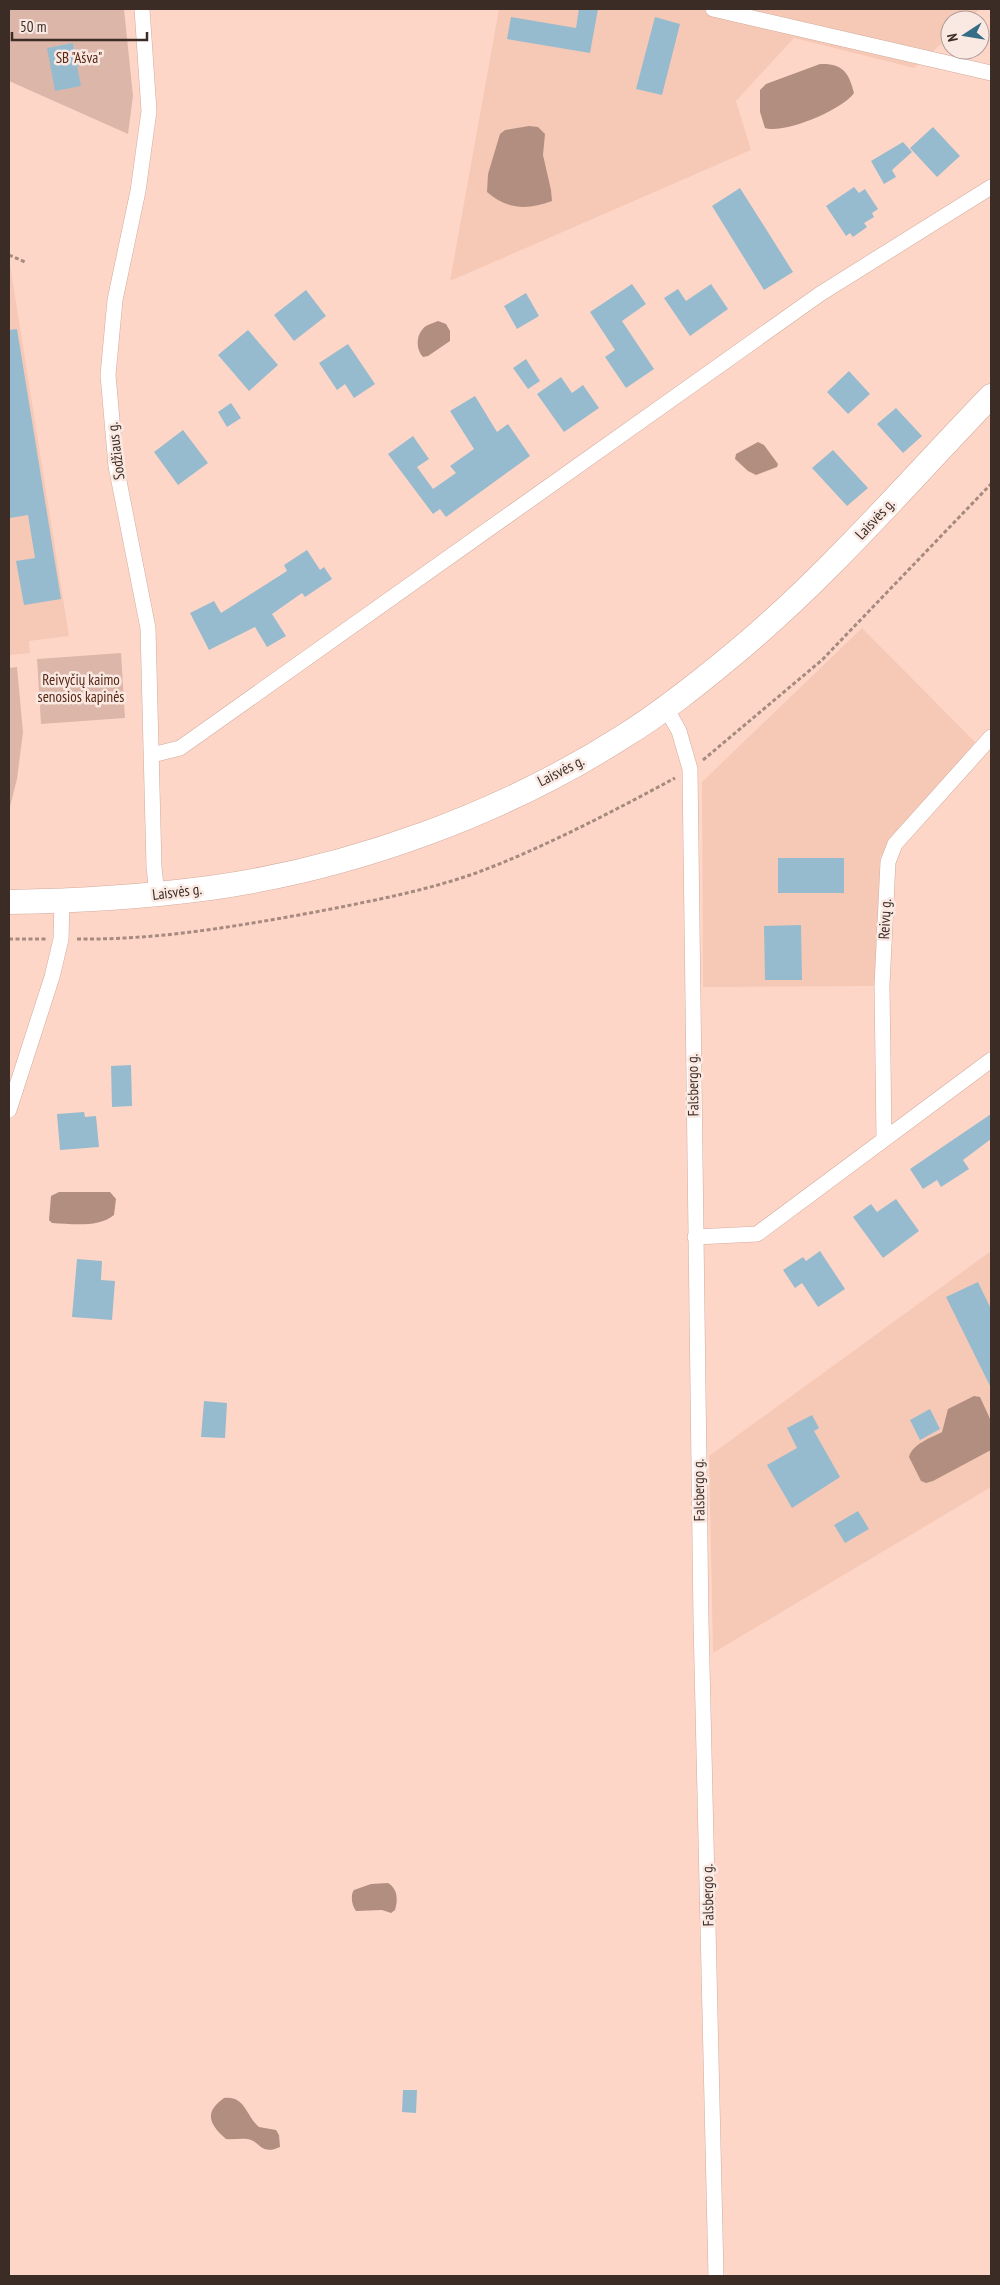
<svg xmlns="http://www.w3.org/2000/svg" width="1000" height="2285" viewBox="0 0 1000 2285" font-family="'PT Sans Narrow',sans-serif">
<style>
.built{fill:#f6c9b7}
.green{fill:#dcb7a9}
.water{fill:#b28e81}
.building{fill:#96bbce}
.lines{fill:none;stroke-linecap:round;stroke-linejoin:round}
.street-casing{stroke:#d1ab9d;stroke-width:16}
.primary-casing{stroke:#d1ab9d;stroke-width:25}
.path{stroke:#a68a7f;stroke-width:3;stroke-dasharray:4 2.5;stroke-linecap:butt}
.street{stroke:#fff;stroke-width:15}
.primary{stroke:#fff;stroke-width:24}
.labels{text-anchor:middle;stroke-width:5;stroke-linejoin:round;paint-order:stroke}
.park-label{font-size:15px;fill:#572713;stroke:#fae9e3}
.street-label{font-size:15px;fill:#3b2c26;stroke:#fae9e3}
</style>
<rect width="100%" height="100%" fill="#fed6c7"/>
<path class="built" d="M 499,9 L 980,9 L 968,20 L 950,20 L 950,36 L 914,68 L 794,38 L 736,101 L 751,150 L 450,281 Z
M 9,258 L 69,636 L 29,641 L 30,653 L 9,655 Z
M 862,628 L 975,742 L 880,857 L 875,986 L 703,987 L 702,782 Z
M 991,1251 L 991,1487 L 713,1653 L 709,1456 Z"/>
<path class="green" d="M 9,9 L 124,9 L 133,96 L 128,134 L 9,81 Z
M 121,653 L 125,718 L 41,724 L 37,659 Z
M 17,667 L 23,732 L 17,779 L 9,811 L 9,668 Z"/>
<path class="water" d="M 820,64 C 842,63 849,72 854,93 C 842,110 785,134 765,128 L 760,112 L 760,90 L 766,84 Z
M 529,126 L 538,127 L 545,134 L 543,155 L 551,190 L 552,201 C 528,210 507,210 487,192 L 488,174 L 500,134 L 505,130 Z
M 438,321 L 446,324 L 450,331 L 450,341 L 428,356 L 423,357 C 415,349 416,333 426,326 C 429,324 434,323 438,321 Z
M 758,442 L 764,445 L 778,464 L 777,467 L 756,475 L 748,471 L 735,459 L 736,454 Z
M 59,1192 L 110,1192 L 116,1199 L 114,1215 C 98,1228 72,1224 52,1223 L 49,1220 L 51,1196 Z
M 974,1396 L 980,1397 L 991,1421 L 991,1450 L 933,1481 L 926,1483 L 921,1481 L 909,1457 C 912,1444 931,1438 942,1432 L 948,1409 Z
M 388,1883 C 398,1889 398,1900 395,1910 L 391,1913 L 382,1910 L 356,1911 C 352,1906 350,1895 354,1890 L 371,1884 Z
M 224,2098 C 245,2095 246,2116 259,2127 L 276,2130 L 279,2135 L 280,2147 C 260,2156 261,2141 247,2139 C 240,2138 233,2140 226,2139 C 210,2125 203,2113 224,2098 Z"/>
<path class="building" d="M 579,9 L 598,9 L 590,53 L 507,39 L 511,17 L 576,28 Z
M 655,17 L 680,24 L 662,95 L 636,89 Z
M 73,43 L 74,50 L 78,49 L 81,65 L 77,66 L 81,86 L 55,91 L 47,48 Z
M 933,127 L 960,156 L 937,177 L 910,148 Z
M 903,142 L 912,152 L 892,170 L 896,177 L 884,184 L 871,161 Z
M 854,187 L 859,193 L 865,189 L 878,209 L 872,213 L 874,217 L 864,223 L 867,227 L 853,237 L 850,233 L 846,236 L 826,206 Z
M 740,188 L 793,272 L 764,290 L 712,206 Z
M 632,284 L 646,304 L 622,321 L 654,369 L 626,388 L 605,357 L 615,350 L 590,312 Z
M 711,284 L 728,309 L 690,336 L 664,298 L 678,289 L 686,301 Z
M 306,290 L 326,316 L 294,341 L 274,315 Z
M 526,293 L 539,316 L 517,329 L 504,306 Z
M 17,329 L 61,599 L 24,605 L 16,561 L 35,558 L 28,515 L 10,518 L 9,508 L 9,330 Z
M 248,330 L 278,365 L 249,391 L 218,355 Z
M 348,344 L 375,384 L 354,398 L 345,384 L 337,390 L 319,363 Z
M 526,359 L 540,381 L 528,389 L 513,368 Z
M 849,371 L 870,394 L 848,414 L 827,392 Z
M 561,377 L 572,393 L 583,385 L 599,408 L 564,432 L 537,394 Z
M 475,396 L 497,432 L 508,424 L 530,456 L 446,517 L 440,509 L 433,514 L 388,454 L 413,436 L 429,459 L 417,467 L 433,489 L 456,473 L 450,466 L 474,449 L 450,411 Z
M 231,403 L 241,418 L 227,427 L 218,412 Z
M 896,408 L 922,436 L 903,453 L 877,424 Z
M 183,430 L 208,463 L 178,485 L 154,452 Z
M 833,450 L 868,488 L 847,506 L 812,468 Z
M 307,550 L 320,570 L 324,567 L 332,579 L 305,597 L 302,593 L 272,614 L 286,636 L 267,647 L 255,627 L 209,650 L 190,613 L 214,601 L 221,613 L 287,571 L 284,565 Z
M 778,858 L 844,858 L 844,893 L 778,893 Z
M 801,925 L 802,980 L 765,980 L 764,926 Z
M 131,1065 L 132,1106 L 112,1107 L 111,1066 Z
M 84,1112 L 85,1117 L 96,1116 L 99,1147 L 60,1150 L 57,1114 Z
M 991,1114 L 991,1139 L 963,1160 L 969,1169 L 941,1187 L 937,1180 L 923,1189 L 910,1169 Z
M 896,1199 L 919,1231 L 883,1258 L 853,1217 L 871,1204 L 877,1212 Z
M 820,1251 L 845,1289 L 818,1307 L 802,1283 L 795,1288 L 783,1270 L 803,1257 L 806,1261 Z
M 77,1259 L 102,1261 L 101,1280 L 115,1281 L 112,1320 L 72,1317 Z
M 978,1282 L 991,1309 L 991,1388 L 946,1297 Z
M 204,1401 L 227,1403 L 225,1438 L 201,1437 Z
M 930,1409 L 940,1429 L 920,1440 L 910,1420 Z
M 812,1415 L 819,1428 L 814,1431 L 840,1477 L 792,1508 L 767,1465 L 797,1448 L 787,1428 Z
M 858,1511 L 869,1529 L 845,1543 L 834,1525 Z
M 403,2090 L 417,2090 L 416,2113 L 402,2112 Z"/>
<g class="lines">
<g class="street-casing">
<path id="street" d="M 142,9 L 149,111 L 138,191 L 115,300 L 108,375 L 116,466 L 148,628 L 154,867 L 157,895
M 713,9 L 991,73
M 666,708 L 679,731 L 690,769 L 701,1621 L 716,2276
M 152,755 L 180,748 L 820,294 L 991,187
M 9,1110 L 52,977 L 61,939 L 62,901
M 884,1139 L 882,985 L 888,862 L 895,844 L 991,737
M 695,1237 L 757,1234 L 991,1060"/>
</g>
<g class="primary-casing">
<path id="primary" d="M 9,902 C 76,901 143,897 210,888 C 353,868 502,814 624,736 C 663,712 700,682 735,653 C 828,576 907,483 991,396"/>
</g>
<path class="path" d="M 9,255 L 25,262
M 703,760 L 822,660 L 991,484
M 9,939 L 46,939
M 77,939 C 157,940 232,927 310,913 C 366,902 422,892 476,873 C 543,848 612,812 675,778"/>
<use href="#street" class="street"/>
<use href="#primary" class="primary"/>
</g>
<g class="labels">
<g class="park-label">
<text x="79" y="63">SB "Ašva"</text>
<text x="81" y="685">Reivyčių kaimo<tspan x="81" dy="17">senosios kapinės</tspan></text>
</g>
<g class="street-label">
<text transform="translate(116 451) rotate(-97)" y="5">Sodžiaus g.</text>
<text transform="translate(875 519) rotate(-47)" y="5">Laisvės g.</text>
<text transform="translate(561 771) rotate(-27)" y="5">Laisvės g.</text>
<text transform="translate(177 892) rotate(-7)" y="5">Laisvės g.</text>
<text transform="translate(885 919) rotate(-87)" y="5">Reivų g.</text>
<text transform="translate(693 1085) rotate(-91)" y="5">Falsbergo g.</text>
<text transform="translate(699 1490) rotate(-91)" y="5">Falsbergo g.</text>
<text transform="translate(708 1895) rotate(-91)" y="5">Falsbergo g.</text>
</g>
</g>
<rect width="1000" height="2285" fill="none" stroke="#3b2c26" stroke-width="20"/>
<g transform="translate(965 35) rotate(258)"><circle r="24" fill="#fae9e3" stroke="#ae9d97"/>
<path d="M0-4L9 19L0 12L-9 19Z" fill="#356d87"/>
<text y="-8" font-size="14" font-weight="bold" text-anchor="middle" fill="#3b2c26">N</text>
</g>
<path d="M12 32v8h135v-8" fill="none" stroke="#3b2c26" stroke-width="2.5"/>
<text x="20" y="32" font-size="15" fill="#3b2c26" stroke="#fae9e3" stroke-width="4" paint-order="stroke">50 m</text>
</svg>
